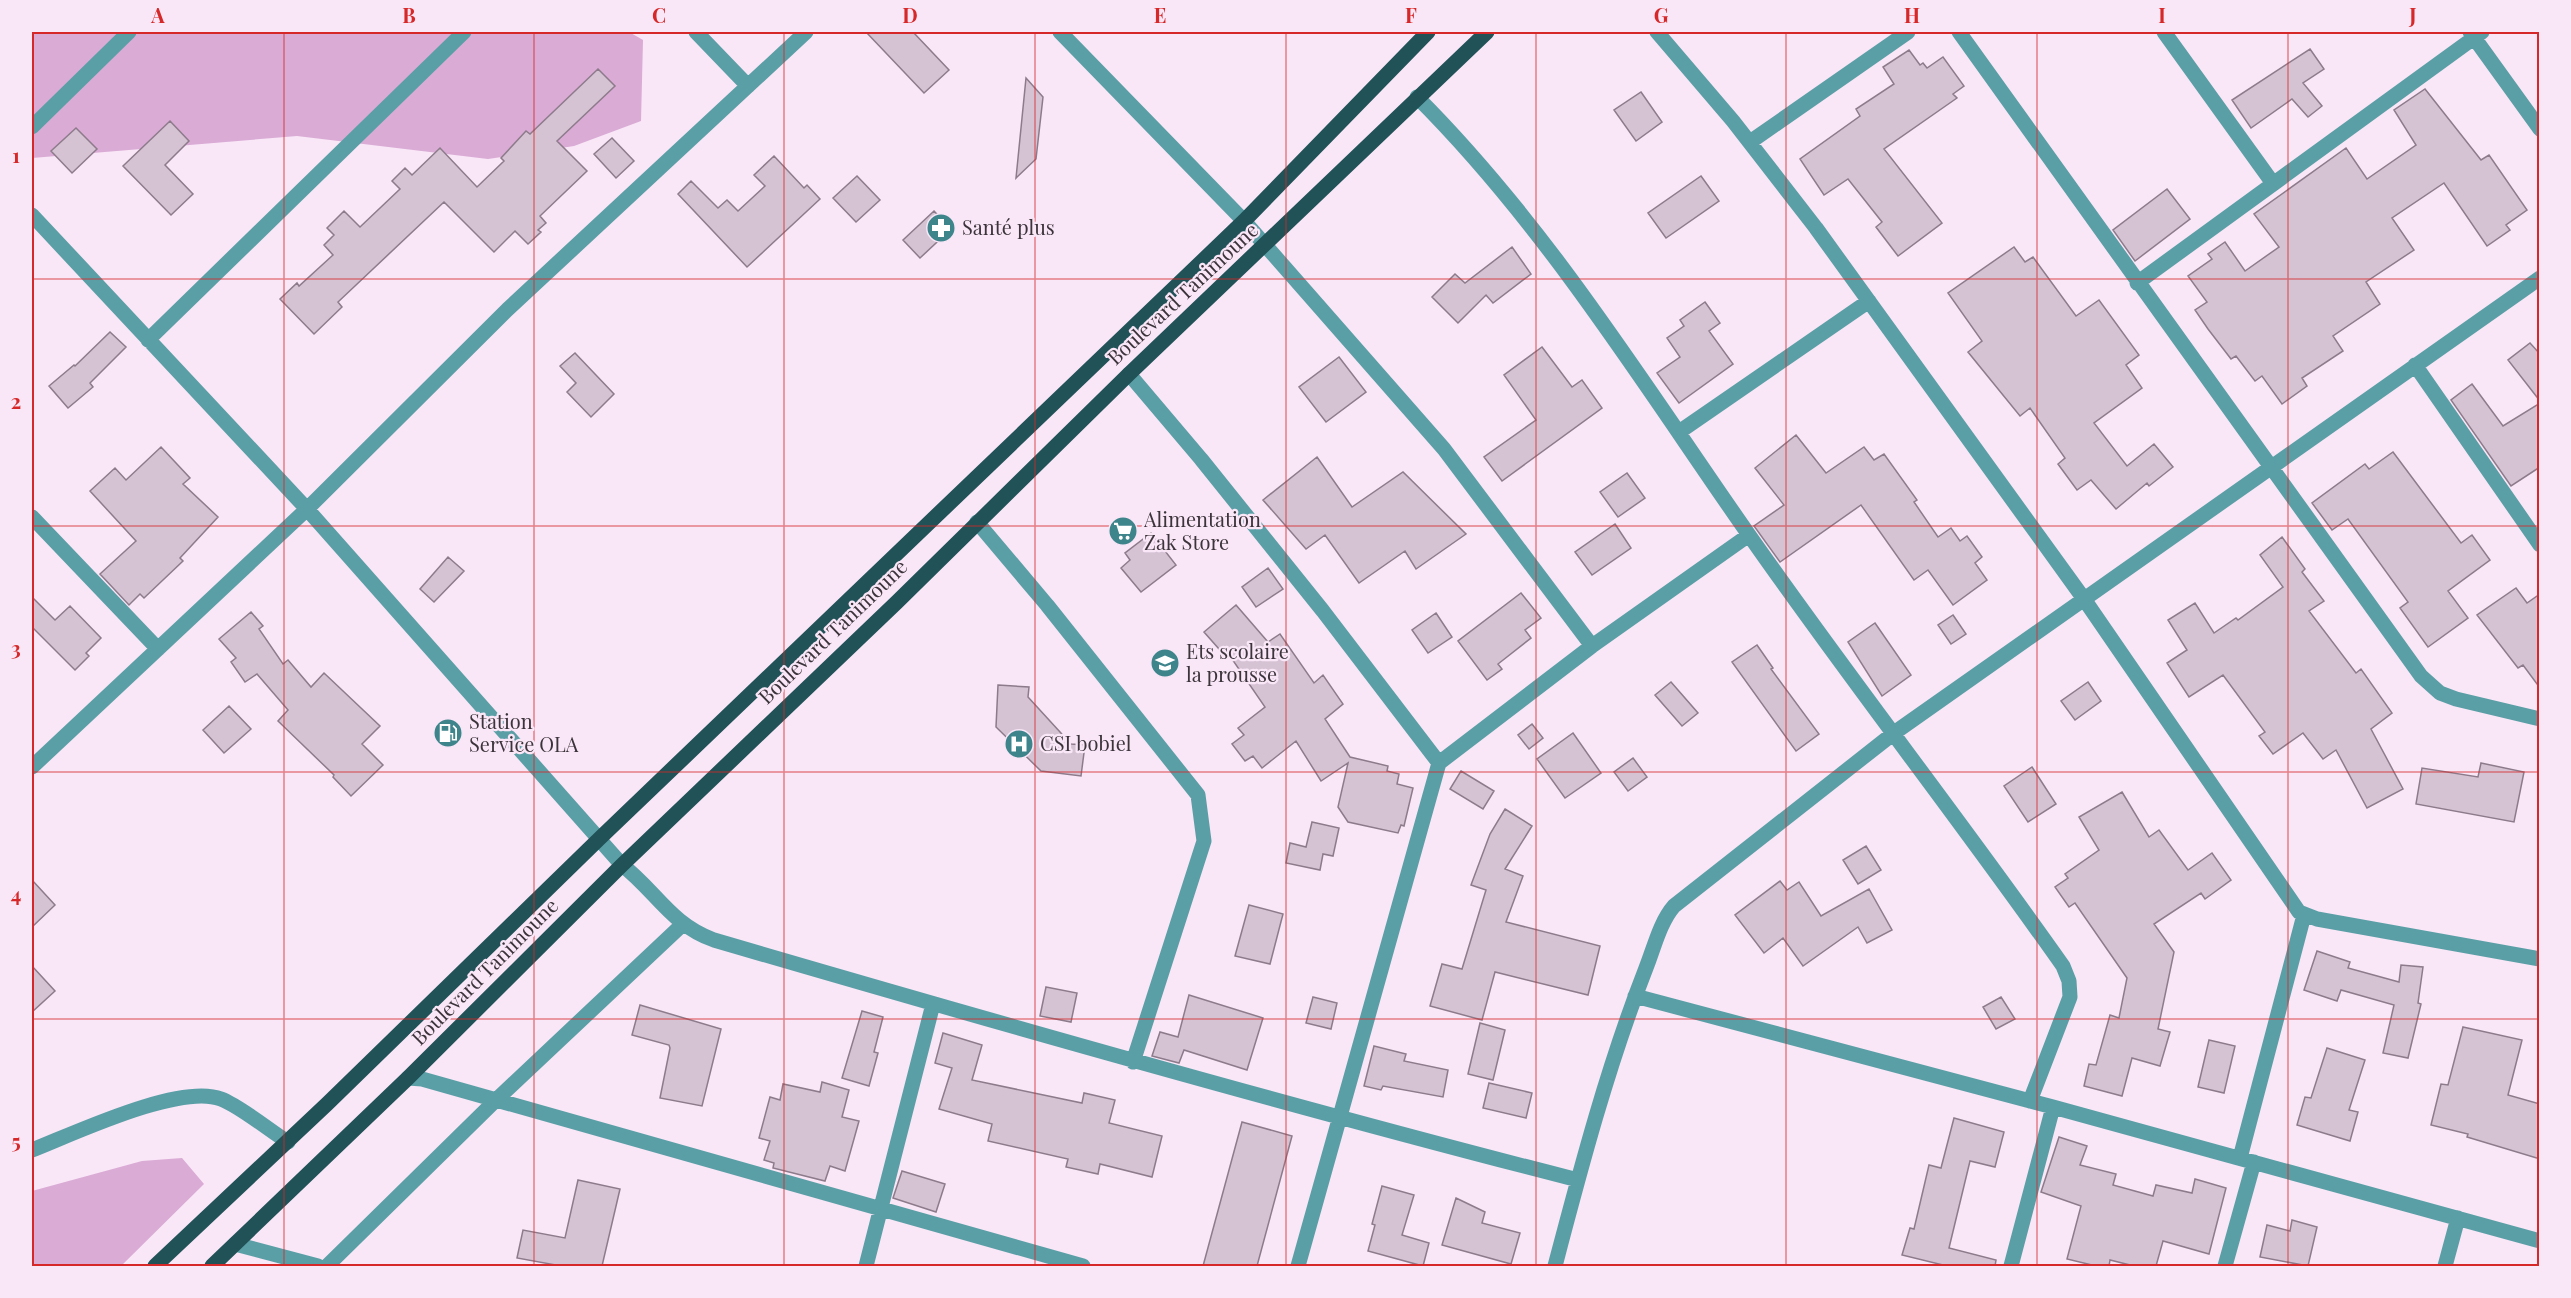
<svg xmlns="http://www.w3.org/2000/svg" width="2571" height="1298" viewBox="0 0 2571 1298" font-family="'Playfair Display',serif">
<style>
.green{fill:#d9abd5}
.building{fill:#d5c2d3;stroke:#8d7b8b;stroke-width:1.5}
.lines{fill:none;stroke-linecap:round;stroke-linejoin:round}
.minor{stroke:#5a9fa6;stroke-width:15}
.major{stroke:#205257;stroke-width:15}
.grid{fill:none;stroke:#d62828;stroke-width:1.5;stroke-opacity:0.55}
.labels{text-anchor:middle;stroke-width:4.5;stroke-linejoin:round;paint-order:stroke}
.poi-label{font-size:20px;fill:#3c343b;stroke:#f9e6f7;text-anchor:start}
.street-label{font-size:20px;fill:#3c343b;stroke:#f9e6f7}
.neatline{fill:none;stroke:#d62828;stroke-width:2}
.grid-label{font-size:20px;text-anchor:middle;font-weight:bold;fill:#d62828}
</style>
<rect width="100%" height="100%" fill="#f9e6f7"/>
<path class="green" d="M 32,32 L 629,32 L 643,40 L 641,121 L 574,146 L 488,159 L 297,136 L 32,158 Z
M 182,1158 L 204,1184 L 121,1266 L 32,1266 L 32,1191 L 142,1161 Z"/>
<path class="building" d="M 866,32 L 913,32 L 949,70 L 924,93 Z
M 2310,49 L 2324,69 L 2303,83 L 2322,106 L 2308,117 L 2292,99 L 2251,128 L 2232,100 Z
M 1909,50 L 1920,65 L 1923,63 L 1927,68 L 1943,57 L 1964,86 L 1953,94 L 1957,98 L 1884,149 L 1942,223 L 1898,256 L 1876,227 L 1882,222 L 1848,179 L 1824,195 L 1800,159 L 1860,116 L 1856,109 L 1894,84 L 1883,67 Z
M 598,69 L 615,86 L 557,141 L 587,171 L 540,216 L 546,223 L 538,230 L 541,232 L 528,244 L 515,231 L 494,252 L 444,202 L 338,302 L 342,307 L 314,334 L 280,299 L 297,283 L 299,286 L 333,255 L 324,245 L 334,235 L 327,228 L 344,211 L 360,227 L 400,189 L 392,181 L 405,168 L 412,175 L 440,148 L 477,187 L 504,161 L 501,158 L 526,131 L 530,134 Z
M 1026,78 L 1043,97 L 1036,159 L 1016,178 Z
M 2425,89 L 2481,160 L 2489,155 L 2527,210 L 2506,225 L 2510,230 L 2487,246 L 2444,183 L 2392,218 L 2414,250 L 2366,282 L 2380,304 L 2333,336 L 2343,351 L 2302,378 L 2307,386 L 2282,404 L 2262,376 L 2255,381 L 2236,356 L 2231,359 L 2208,329 L 2195,310 L 2207,302 L 2188,276 L 2212,259 L 2208,254 L 2225,242 L 2245,271 L 2279,247 L 2254,214 L 2346,148 L 2367,179 L 2416,145 L 2394,110 Z
M 1641,92 L 1662,122 L 1636,141 L 1614,110 Z
M 170,121 L 189,141 L 165,165 L 193,194 L 171,215 L 123,166 Z
M 76,128 L 97,149 L 72,173 L 51,151 Z
M 612,138 L 634,161 L 616,178 L 594,154 Z
M 774,156 L 804,188 L 807,185 L 820,199 L 747,267 L 678,194 L 691,181 L 718,208 L 727,200 L 738,211 L 765,186 L 754,175 Z
M 857,176 L 880,200 L 856,222 L 833,198 Z
M 1701,176 L 1719,201 L 1666,238 L 1648,213 Z
M 2167,189 L 2190,219 L 2135,261 L 2113,230 Z
M 934,211 L 951,229 L 920,258 L 903,240 Z
M 1512,247 L 1531,274 L 1493,303 L 1486,295 L 1458,323 L 1432,297 L 1455,274 L 1465,283 Z
M 2014,247 L 2025,262 L 2033,257 L 2076,316 L 2099,300 L 2139,355 L 2126,365 L 2142,388 L 2094,423 L 2127,466 L 2154,444 L 2173,467 L 2149,486 L 2147,483 L 2116,509 L 2091,480 L 2077,490 L 2058,464 L 2065,458 L 2030,408 L 2020,416 L 1968,352 L 1982,341 L 1948,293 Z
M 1705,302 L 1720,323 L 1709,331 L 1733,364 L 1679,403 L 1657,373 L 1680,357 L 1667,338 L 1684,326 L 1680,320 Z
M 110,332 L 126,347 L 90,383 L 93,387 L 68,408 L 49,386 L 74,365 L 75,366 Z
M 2530,343 L 2540,354 L 2540,401 L 2508,360 Z
M 1542,347 L 1572,387 L 1582,380 L 1602,408 L 1502,481 L 1484,457 L 1536,420 L 1504,375 Z
M 575,353 L 614,394 L 591,417 L 567,392 L 576,383 L 560,366 Z
M 1339,357 L 1366,392 L 1326,422 L 1299,387 Z
M 2472,384 L 2503,426 L 2540,403 L 2540,467 L 2511,486 L 2451,400 Z
M 1796,435 L 1826,473 L 1864,447 L 1874,460 L 1884,454 L 1917,500 L 1914,502 L 1938,537 L 1951,528 L 1960,541 L 1967,536 L 1982,557 L 1975,563 L 1987,580 L 1953,605 L 1928,570 L 1914,580 L 1861,505 L 1780,562 L 1754,526 L 1784,505 L 1755,468 Z
M 161,447 L 190,478 L 183,484 L 218,517 L 180,558 L 183,561 L 144,598 L 140,594 L 129,605 L 100,574 L 136,541 L 90,491 L 115,468 L 126,480 Z
M 2393,452 L 2461,543 L 2472,535 L 2490,560 L 2448,591 L 2468,618 L 2428,647 L 2400,608 L 2408,602 L 2348,519 L 2332,530 L 2312,503 L 2365,464 L 2369,469 Z
M 1317,457 L 1352,507 L 1403,472 L 1466,534 L 1416,569 L 1405,551 L 1359,583 L 1325,535 L 1306,549 L 1263,500 Z
M 1627,473 L 1645,498 L 1618,517 L 1600,492 Z
M 1615,524 L 1631,548 L 1592,575 L 1575,552 Z
M 1151,533 L 1176,565 L 1141,592 L 1121,568 L 1130,560 L 1125,553 Z
M 2282,537 L 2305,569 L 2302,572 L 2324,601 L 2309,611 L 2356,673 L 2361,669 L 2392,713 L 2371,729 L 2403,789 L 2367,808 L 2336,750 L 2323,759 L 2303,733 L 2273,754 L 2259,736 L 2265,732 L 2223,675 L 2189,697 L 2167,663 L 2187,650 L 2168,620 L 2195,603 L 2214,633 L 2236,618 L 2238,620 L 2283,587 L 2260,555 Z
M 448,557 L 464,571 L 434,602 L 420,589 Z
M 1268,568 L 1283,589 L 1256,607 L 1242,587 Z
M 2516,588 L 2527,603 L 2540,594 L 2540,688 L 2523,665 L 2518,668 L 2477,615 Z
M 1521,593 L 1541,618 L 1525,630 L 1531,638 L 1498,664 L 1502,669 L 1487,680 L 1458,641 Z
M 32,597 L 55,620 L 70,606 L 101,638 L 86,653 L 89,656 L 75,670 L 32,627 Z
M 1236,605 L 1268,642 L 1280,634 L 1314,683 L 1323,675 L 1343,704 L 1325,719 L 1350,757 L 1388,766 L 1387,771 L 1399,774 L 1397,784 L 1413,788 L 1404,826 L 1401,825 L 1398,833 L 1348,822 L 1338,807 L 1348,763 L 1321,781 L 1296,741 L 1262,768 L 1253,756 L 1245,761 L 1232,744 L 1244,735 L 1238,728 L 1265,707 L 1230,656 L 1227,658 L 1204,632 Z
M 251,612 L 263,626 L 259,629 L 283,664 L 288,660 L 311,687 L 324,673 L 380,726 L 362,744 L 383,765 L 351,796 L 333,777 L 334,775 L 278,721 L 288,710 L 257,674 L 245,682 L 231,662 L 236,658 L 219,639 Z
M 1436,613 L 1452,637 L 1428,653 L 1412,630 Z
M 1953,615 L 1966,634 L 1951,644 L 1938,625 Z
M 1875,623 L 1911,675 L 1882,696 L 1848,642 Z
M 1757,645 L 1773,668 L 1771,669 L 1819,734 L 1796,751 L 1732,662 Z
M 1671,682 L 1698,713 L 1682,726 L 1655,695 Z
M 2088,682 L 2101,701 L 2075,720 L 2061,701 Z
M 998,685 L 1029,687 L 1028,697 L 1071,744 L 1085,745 L 1081,776 L 1041,771 L 996,727 Z
M 229,706 L 251,729 L 224,753 L 203,730 Z
M 1532,724 L 1543,738 L 1529,749 L 1518,735 Z
M 1573,733 L 1601,773 L 1565,798 L 1537,759 Z
M 1633,758 L 1647,777 L 1628,791 L 1614,772 Z
M 2481,763 L 2524,772 L 2514,822 L 2416,804 L 2422,768 L 2478,777 Z
M 2032,767 L 2056,804 L 2028,822 L 2004,786 Z
M 1461,771 L 1494,791 L 1483,809 L 1450,789 Z
M 2122,792 L 2149,837 L 2159,830 L 2188,870 L 2212,853 L 2231,880 L 2205,899 L 2201,893 L 2154,924 L 2174,952 L 2158,1029 L 2170,1032 L 2160,1066 L 2132,1058 L 2122,1096 L 2084,1086 L 2089,1064 L 2096,1065 L 2110,1015 L 2119,1018 L 2127,978 L 2075,903 L 2069,907 L 2055,887 L 2068,878 L 2065,874 L 2099,850 L 2079,817 Z
M 1505,809 L 1532,826 L 1505,869 L 1523,876 L 1506,922 L 1600,946 L 1588,995 L 1495,972 L 1482,1020 L 1430,1006 L 1442,964 L 1462,969 L 1486,890 L 1471,885 L 1490,834 Z
M 1312,822 L 1339,828 L 1333,856 L 1323,854 L 1320,870 L 1286,863 L 1290,843 L 1306,847 Z
M 1866,846 L 1881,870 L 1858,884 L 1843,860 Z
M 32,880 L 55,905 L 32,927 Z
M 1780,881 L 1787,890 L 1799,882 L 1821,916 L 1869,889 L 1892,930 L 1867,943 L 1858,927 L 1803,966 L 1783,938 L 1764,953 L 1735,915 Z
M 1249,905 L 1283,914 L 1270,964 L 1235,956 Z
M 2317,951 L 2350,962 L 2348,968 L 2399,982 L 2401,965 L 2423,967 L 2418,1003 L 2421,1004 L 2408,1058 L 2383,1053 L 2394,1005 L 2341,990 L 2337,1001 L 2304,990 Z
M 32,966 L 55,991 L 32,1012 Z
M 1046,987 L 1077,993 L 1071,1022 L 1040,1016 Z
M 1189,995 L 1263,1018 L 1247,1070 L 1184,1050 L 1179,1063 L 1152,1056 L 1160,1032 L 1178,1037 Z
M 1313,997 L 1337,1003 L 1331,1029 L 1306,1023 Z
M 2001,997 L 2015,1019 L 1996,1029 L 1983,1007 Z
M 640,1005 L 721,1029 L 702,1106 L 660,1098 L 670,1048 L 669,1045 L 632,1035 Z
M 862,1011 L 883,1017 L 874,1052 L 878,1053 L 869,1086 L 842,1078 Z
M 1480,1023 L 1505,1030 L 1493,1080 L 1468,1074 Z
M 2463,1027 L 2522,1040 L 2508,1095 L 2540,1104 L 2540,1159 L 2467,1137 L 2468,1134 L 2431,1125 L 2441,1084 L 2448,1085 Z
M 943,1033 L 982,1045 L 972,1080 L 1082,1103 L 1084,1093 L 1115,1100 L 1109,1123 L 1162,1136 L 1152,1177 L 1100,1164 L 1098,1174 L 1066,1167 L 1068,1159 L 988,1141 L 992,1124 L 939,1109 L 952,1068 L 935,1063 Z
M 2209,1040 L 2235,1046 L 2224,1093 L 2198,1087 Z
M 1374,1046 L 1406,1054 L 1404,1061 L 1448,1070 L 1443,1097 L 1383,1086 L 1381,1090 L 1364,1086 Z
M 2327,1048 L 2365,1060 L 2349,1110 L 2358,1112 L 2350,1141 L 2297,1125 L 2305,1097 L 2311,1098 Z
M 822,1082 L 849,1090 L 842,1117 L 859,1121 L 845,1171 L 830,1166 L 825,1181 L 773,1168 L 774,1163 L 764,1160 L 770,1141 L 759,1138 L 770,1097 L 780,1100 L 783,1084 L 820,1092 Z
M 1489,1083 L 1532,1093 L 1526,1118 L 1483,1108 Z
M 1954,1118 L 2004,1132 L 1995,1167 L 1970,1161 L 1949,1248 L 1996,1260 L 1995,1266 L 1947,1266 L 1902,1255 L 1910,1228 L 1914,1229 L 1929,1165 L 1941,1168 Z
M 1242,1122 L 1292,1136 L 1257,1266 L 1203,1266 Z
M 2059,1137 L 2087,1146 L 2080,1165 L 2116,1174 L 2113,1185 L 2153,1196 L 2156,1185 L 2192,1193 L 2195,1179 L 2226,1188 L 2209,1254 L 2163,1241 L 2156,1266 L 2134,1266 L 2110,1260 L 2109,1266 L 2096,1266 L 2067,1259 L 2081,1206 L 2041,1192 Z
M 902,1171 L 945,1184 L 936,1212 L 893,1198 Z
M 578,1180 L 620,1189 L 602,1266 L 561,1266 L 517,1258 L 523,1230 L 565,1238 Z
M 1382,1186 L 1414,1195 L 1402,1235 L 1429,1243 L 1423,1266 L 1368,1251 L 1375,1225 L 1372,1224 Z
M 1456,1198 L 1485,1212 L 1482,1223 L 1520,1233 L 1511,1264 L 1442,1245 Z
M 2292,1220 L 2317,1227 L 2308,1266 L 2260,1257 L 2267,1225 L 2290,1231 Z"/>
<g class="lines">
<path class="minor" d="M 696,32 L 748,86
M 1060,32 L 1244,221 L 1444,449 L 1592,646
M 1657,32 L 1733,121 L 1816,228 L 2084,599 L 2299,912 L 2317,919 L 2540,959
M 1959,32 L 2421,676 L 2440,693 L 2456,699 L 2540,719
M 2164,32 L 2272,182
M 2470,32 L 2540,129
M 1417,97 C 1547,227 1644,385 1749,535 C 1851,681 1961,821 2063,966 L 2069,981 L 2070,997 L 2030,1101
M 32,127 L 129,32
M 1750,142 L 1908,32
M 32,215 L 307,509 L 622,865 C 655,890 671,925 714,940 C 1001,1024 1288,1106 1578,1180
M 2137,283 L 2482,32
M 148,340 L 464,32
M 2415,365 L 2540,545
M 1129,374 L 1201,459 L 1323,611 L 1439,763 L 1298,1266
M 1679,432 L 1869,301
M 32,517 L 158,649
M 977,522 L 1047,605 L 1198,795 L 1204,841 L 1133,1062
M 1439,763 L 1592,646 L 1749,535
M 32,767 L 307,509 L 508,309 L 806,32
M 1635,996 L 2053,1107 L 2540,1241
M 408,1078 L 422,1079 L 1083,1266
M 32,1150 C 73,1134 180,1083 221,1099 C 240,1106 270,1131 288,1142
M 2240,1158 L 2304,915
M 235,1244 L 318,1266
M 327,1266 L 496,1100 L 683,924
M 866,1266 L 933,1004
M 1555,1266 C 1581,1167 1608,1065 1646,968 C 1654,948 1660,922 1674,906 L 1894,733 L 2540,278
M 2011,1266 L 2053,1107
M 2225,1266 L 2254,1162
M 2445,1266 L 2458,1218"/>
<path class="major" d="M 155,1266 L 327,1104 L 599,839 L 1244,221 L 1428,32
M 212,1266 L 408,1078 L 622,865 L 897,602 L 1129,374 L 1487,32"/>
</g>
<path class="grid" d="M 284,32 L 284,1266M 534,32 L 534,1266M 784,32 L 784,1266M 1035,32 L 1035,1266M 1286,32 L 1286,1266M 1536,32 L 1536,1266M 1786,32 L 1786,1266M 2037,32 L 2037,1266M 2288,32 L 2288,1266M 32,279 L 2540,279M 32,526 L 2540,526M 32,772 L 2540,772M 32,1019 L 2540,1019"/>
<defs>
<g id="pharmacy-disc" transform="scale(1.5)"><circle r="9.5" fill="#3d848b" stroke="#f9e6f7"/><path d="M-2-6h4v4h4v4h-4v4h-4v-4h-4v-4h4Z" fill="#fff"/></g>
<g id="supermarket-disc" transform="scale(1.5)"><circle r="9.5" fill="#3d848b" stroke="#f9e6f7"/><path d="M-6-5.5h2.5l.6 2H6L4.5 2H-2.5L-4.4-4H-6ZM-1.5 3.2a1.3 1.3 0 1 0 .1 0ZM3 3.2a1.3 1.3 0 1 0 .1 0Z" fill="#fff"/></g>
<g id="school-disc" transform="scale(1.5)"><circle r="9.5" fill="#3d848b" stroke="#f9e6f7"/><path d="M0-5L7-2L0 1L-7-2ZM-4 1L0 2.5L4 1V4Q0 6-4 4Z" fill="#fff"/></g>
<g id="fuel-disc" transform="scale(1.5)"><circle r="9.5" fill="#3d848b" stroke="#f9e6f7"/><path d="M-5.5-6h7V0h2V4h1.3V-2.5L3-4.5l.8-.8L6-3V5H2.5V1h-1V6h-7ZM-4.2-4.7v3.2H.2V-4.7Z" fill="#fff"/></g>
<g id="hospital-disc" transform="scale(1.5)"><circle r="9.5" fill="#3d848b" stroke="#f9e6f7"/><path d="M-5-5h3v3.5h4V-5h3V5h-3V1.5h-4V5h-3Z" fill="#fff"/></g>
</defs>
<g fill-rule="evenodd">
<use href="#pharmacy-disc" x="941" y="228"/>
<use href="#supermarket-disc" x="1123" y="531"/>
<use href="#school-disc" x="1165" y="663"/>
<use href="#fuel-disc" x="448" y="733"/>
<use href="#hospital-disc" x="1019" y="744"/>
</g>
<g class="labels">
<g class="poi-label">
<text x="962" y="235">Santé plus</text>
<text x="1144" y="527">Alimentation<tspan x="1144" dy="23">Zak Store</tspan></text>
<text x="1186" y="659">Ets scolaire<tspan x="1186" dy="23">la prousse</tspan></text>
<text x="469" y="729">Station<tspan x="469" dy="23">Service OLA</tspan></text>
<text x="1040" y="751">CSI bobiel</text>
</g>
<g class="street-label">
<text transform="translate(1183 294) rotate(-43)" y="7">Boulevard Tanimoune</text>
<text transform="translate(833 632) rotate(-44)" y="7">Boulevard Tanimoune</text>
<text transform="translate(485 972) rotate(-45)" y="7">Boulevard Tanimoune</text>
</g>
</g>
<rect width="2571" height="1298" fill="none" stroke="#f9e6f7" stroke-width="66"/>
<rect x="33" y="33" width="2505" height="1232" class="neatline"/>
<g class="grid-label">
<text x="158" y="23">A</text>
<text x="409" y="23">B</text>
<text x="659" y="23">C</text>
<text x="910" y="23">D</text>
<text x="1160" y="23">E</text>
<text x="1411" y="23">F</text>
<text x="1661" y="23">G</text>
<text x="1912" y="23">H</text>
<text x="2162" y="23">I</text>
<text x="2413" y="23">J</text>
<text x="16" y="163">1</text>
<text x="16" y="409">2</text>
<text x="16" y="656">3</text>
<text x="16" y="902">4</text>
<text x="16" y="1149">5</text>
</g>
</svg>
